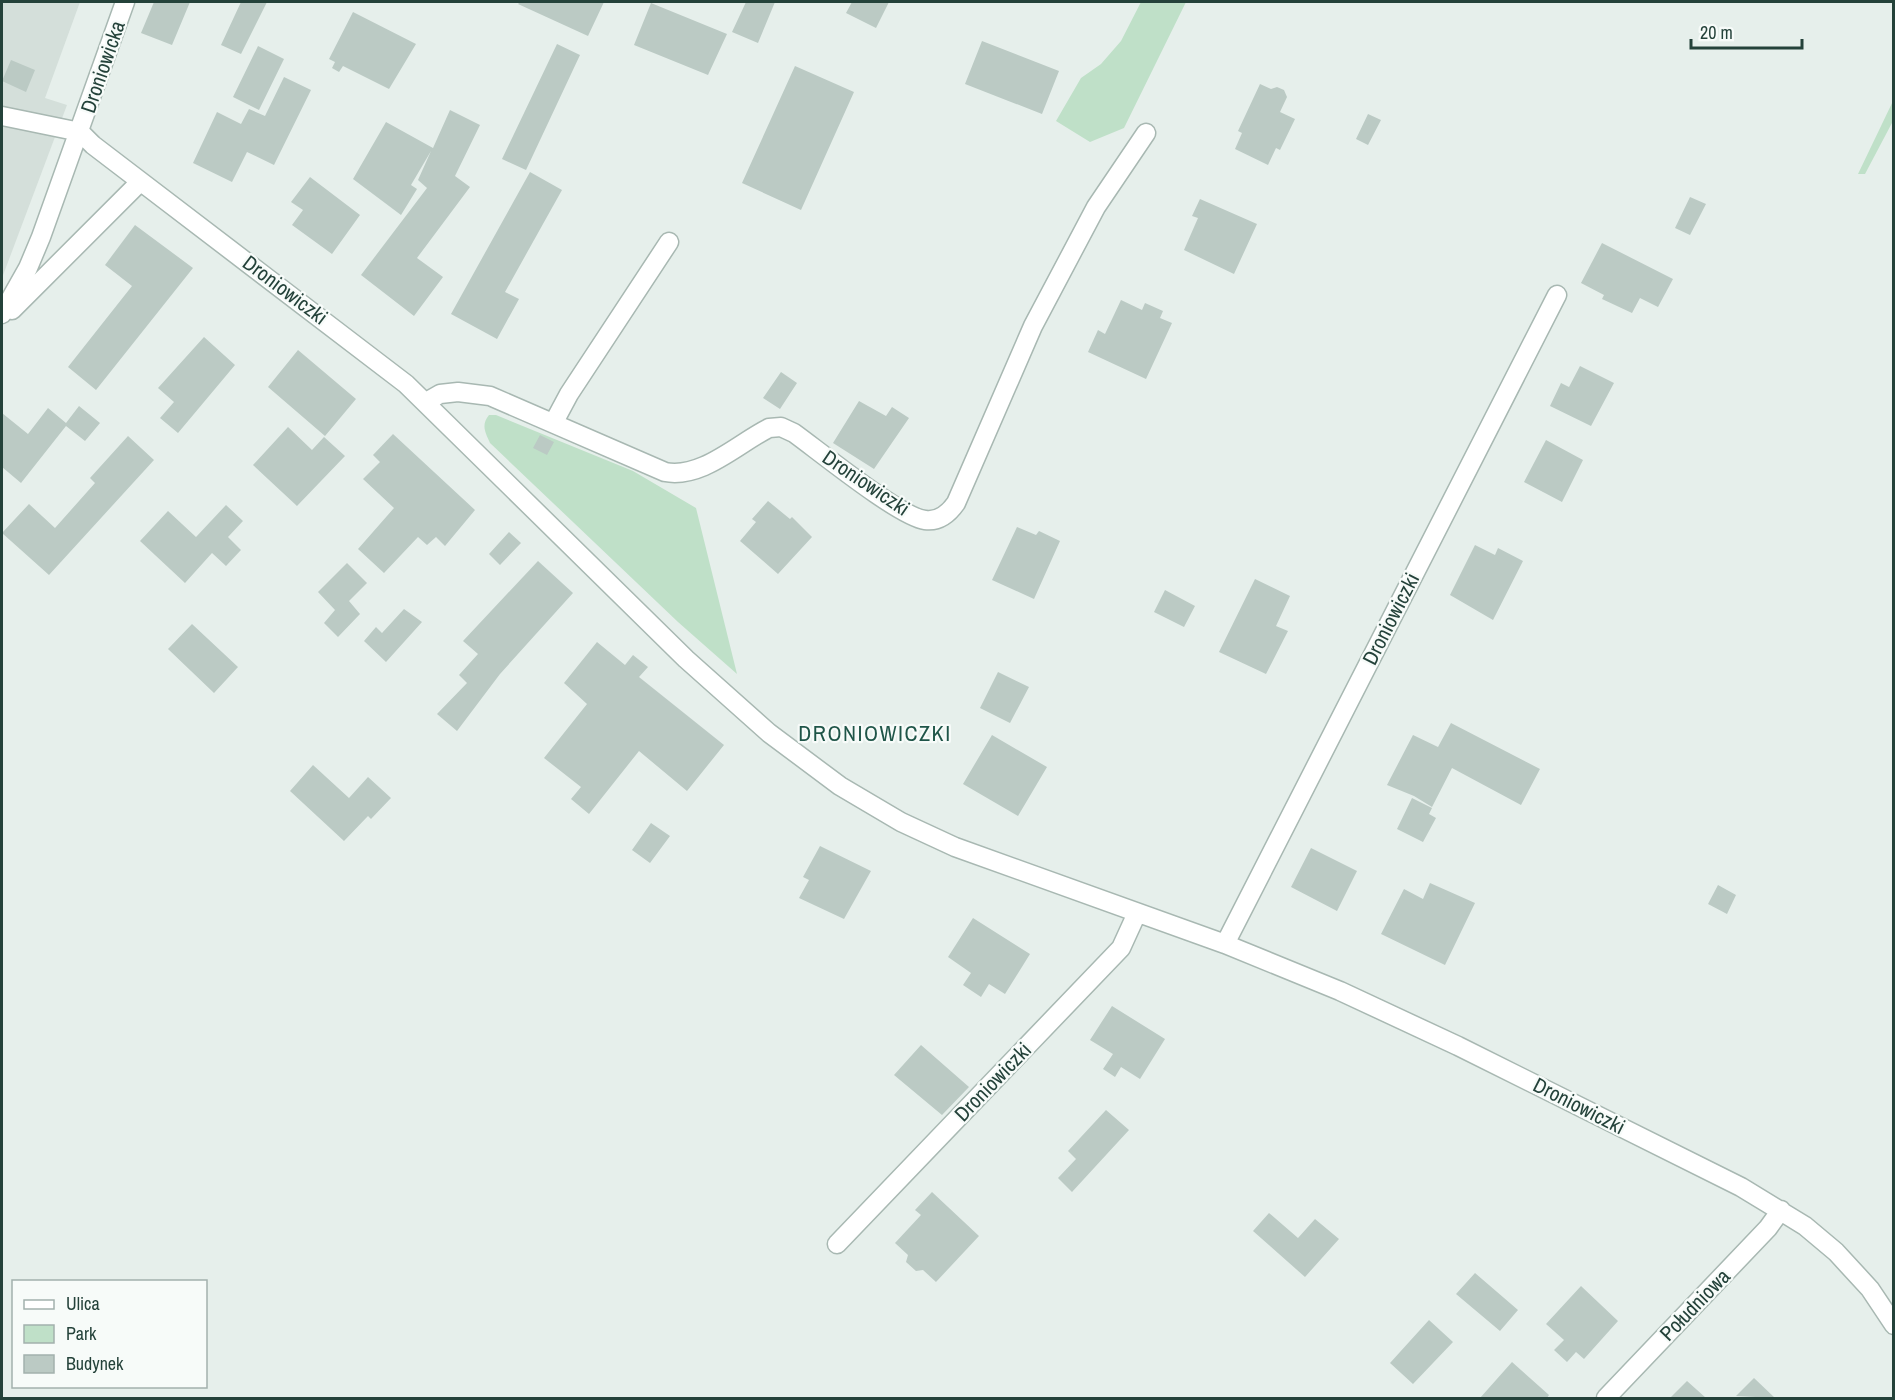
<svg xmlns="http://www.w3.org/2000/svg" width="1895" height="1400" viewBox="0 0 1895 1400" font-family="'Archivo Narrow',sans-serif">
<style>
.built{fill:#d4dfda}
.green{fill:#bfe0c8}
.building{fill:#bbcac4}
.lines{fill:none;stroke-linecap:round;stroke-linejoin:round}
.minor-casing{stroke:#a8b8b2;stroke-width:21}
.minor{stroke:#fff;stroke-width:18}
.labels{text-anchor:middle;stroke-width:4.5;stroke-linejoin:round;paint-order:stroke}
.street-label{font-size:21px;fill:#24423a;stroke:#f7fbf9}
.neighbourhood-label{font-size:22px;letter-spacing:1.5px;fill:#1f5548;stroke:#f7fbf9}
</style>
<rect width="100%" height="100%" fill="#e6efeb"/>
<path class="built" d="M 2,2 L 80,2 L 45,98 L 67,105 L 2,278 Z"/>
<path class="green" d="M 1141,2 L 1186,2 L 1124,128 L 1090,142 L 1056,121 L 1081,78 L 1101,64 L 1121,41 Z
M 1893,101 L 1893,121 L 1865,174 L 1858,174 Z
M 489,415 L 496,415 L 633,471 L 696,508 L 737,674 L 678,622 L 490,443 C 485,432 481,425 489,415 Z"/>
<path class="building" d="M 154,2 L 190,2 L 172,45 L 141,33 Z
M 241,2 L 267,2 L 241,54 L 221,45 Z
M 520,2 L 604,2 L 588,36 L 518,4 Z
M 746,2 L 775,2 L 758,43 L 732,32 Z
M 852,2 L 889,2 L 876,28 L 846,13 Z
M 651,3 L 727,34 L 708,75 L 634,45 Z
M 353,12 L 416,44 L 389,89 L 343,66 L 339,72 L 332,68 L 335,62 L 329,59 Z
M 982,41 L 1059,71 L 1042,114 L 965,84 Z
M 557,44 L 580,55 L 526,170 L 502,159 Z
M 258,46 L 284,59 L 259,110 L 233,97 Z
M 11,60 L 35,70 L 26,92 L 2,81 Z
M 795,66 L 854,92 L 801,210 L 742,183 Z
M 284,77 L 311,90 L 274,165 L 247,152 L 232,182 L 193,163 L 217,112 L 241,124 L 249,109 L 265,116 Z
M 1260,84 L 1271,89 L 1277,87 L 1284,90 L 1287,97 L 1280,112 L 1295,119 L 1280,150 L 1276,148 L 1268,165 L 1235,149 L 1242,133 L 1238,131 Z
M 450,110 L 480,125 L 455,176 L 470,187 L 417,258 L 443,277 L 414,316 L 361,275 L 427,188 L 418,180 L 431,151 L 411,185 L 417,189 L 401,215 L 353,179 L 386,122 L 433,148 Z
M 1368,114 L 1381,120 L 1368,145 L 1356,139 Z
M 530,172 L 562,190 L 505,292 L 519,299 L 497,339 L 451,314 Z
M 310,177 L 360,215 L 332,254 L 292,225 L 303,210 L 291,202 Z
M 1690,197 L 1706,204 L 1690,235 L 1675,228 Z
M 1200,199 L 1257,224 L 1234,274 L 1184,250 L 1198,218 L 1192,216 Z
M 135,225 L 193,268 L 96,390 L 68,367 L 132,286 L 105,265 Z
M 1602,243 L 1673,279 L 1658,307 L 1640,298 L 1632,313 L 1602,299 L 1604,295 L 1581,283 Z
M 1121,300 L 1142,310 L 1145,303 L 1163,311 L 1160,318 L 1172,323 L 1146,379 L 1088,352 L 1098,330 L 1105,334 Z
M 204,337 L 235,365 L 178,433 L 160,418 L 174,402 L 158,388 Z
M 298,350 L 356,399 L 325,436 L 268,387 Z
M 1580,366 L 1614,383 L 1591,426 L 1550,406 L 1561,383 L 1569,387 Z
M 781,372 L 797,383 L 780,409 L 763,398 Z
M 859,401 L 886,416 L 892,407 L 909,418 L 874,469 L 833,443 Z
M 79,406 L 100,423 L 85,441 L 66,426 L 21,483 L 2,467 L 2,413 L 28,434 L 48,408 L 66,423 Z
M 288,427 L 312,450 L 324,437 L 345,456 L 297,506 L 253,465 Z
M 393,434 L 475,510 L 445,546 L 436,537 L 427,545 L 418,537 L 384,573 L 358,549 L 394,508 L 363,479 L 380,462 L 373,455 Z
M 540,435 L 554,442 L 547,455 L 533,448 Z
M 128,436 L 154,460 L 49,575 L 2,533 L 29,504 L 55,528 L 95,483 L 90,478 Z
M 1546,440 L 1583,460 L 1562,502 L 1524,482 Z
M 768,501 L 790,519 L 792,517 L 812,537 L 778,574 L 740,541 L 756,522 L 752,519 Z
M 226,505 L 243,521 L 228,537 L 241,550 L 226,566 L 212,553 L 185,583 L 140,541 L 168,511 L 196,537 Z
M 1017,527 L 1036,535 L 1039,531 L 1060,541 L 1034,599 L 992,580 Z
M 509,532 L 521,543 L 500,565 L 489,554 Z
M 1475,545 L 1495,555 L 1498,548 L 1523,561 L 1493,620 L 1450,595 Z
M 538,561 L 573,593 L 500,674 L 457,731 L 437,714 L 467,683 L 459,675 L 478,654 L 463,641 Z
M 347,563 L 367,583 L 349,601 L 360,614 L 338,637 L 324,623 L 335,610 L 318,592 Z
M 1255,579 L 1290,596 L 1276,626 L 1288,631 L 1266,674 L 1219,652 Z
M 1165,590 L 1195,606 L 1184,627 L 1154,612 Z
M 404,609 L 422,622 L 386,662 L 364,641 L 376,627 L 382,633 Z
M 192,624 L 238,667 L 214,693 L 168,649 Z
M 597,642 L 625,665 L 633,655 L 648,667 L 639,677 L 724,745 L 687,791 L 639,751 L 589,814 L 571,799 L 581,787 L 544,758 L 587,704 L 564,683 Z
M 998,672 L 1029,687 L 1010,723 L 980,708 Z
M 1451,723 L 1540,769 L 1521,805 L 1452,768 L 1432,807 L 1414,796 L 1387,785 L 1413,735 L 1438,747 Z
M 992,735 L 1047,767 L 1018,816 L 963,784 Z
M 313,765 L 349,798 L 368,777 L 391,798 L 371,819 L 368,816 L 344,841 L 290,791 Z
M 1412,798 L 1432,808 L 1429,814 L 1436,818 L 1423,842 L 1397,829 Z
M 651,823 L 670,836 L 650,863 L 632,850 Z
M 820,846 L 871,871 L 844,919 L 799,898 L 809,880 L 803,877 Z
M 1311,848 L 1357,871 L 1337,911 L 1291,887 Z
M 1430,883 L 1475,903 L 1445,965 L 1381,934 L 1404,889 L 1423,899 Z
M 1718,885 L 1736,895 L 1727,914 L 1708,904 Z
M 973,918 L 1030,954 L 1005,994 L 989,984 L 981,997 L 963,985 L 971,973 L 948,957 Z
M 1112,1006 L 1165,1039 L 1140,1079 L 1121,1067 L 1115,1077 L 1103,1069 L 1113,1054 L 1090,1040 Z
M 921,1045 L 969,1087 L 942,1115 L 894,1075 Z
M 1106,1110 L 1129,1130 L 1072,1192 L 1058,1178 L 1076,1159 L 1068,1151 Z
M 932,1192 L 979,1236 L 936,1282 L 923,1270 L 916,1271 L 906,1262 L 908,1255 L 895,1243 L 921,1215 L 915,1210 Z
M 1269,1213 L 1298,1238 L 1315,1219 L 1339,1239 L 1305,1277 L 1253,1231 Z
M 1475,1273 L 1518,1310 L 1500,1331 L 1456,1294 Z
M 1581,1286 L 1618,1321 L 1584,1359 L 1576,1352 L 1567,1362 L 1554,1350 L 1564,1340 L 1546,1324 Z
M 1429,1320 L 1453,1342 L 1413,1384 L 1390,1363 Z
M 1512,1362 L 1549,1395 L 1547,1398 L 1480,1398 Z
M 1754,1378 L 1775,1398 L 1736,1396 Z
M 1687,1381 L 1706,1398 L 1670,1398 Z"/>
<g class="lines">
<g class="minor-casing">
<path id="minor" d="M 2,116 L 80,132
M 80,132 L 93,145 L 406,384 L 686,659 L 769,733 L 840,786 L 901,822 L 955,847 L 1225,944 L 1340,991 L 1458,1046 L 1741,1187 L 1805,1226 L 1836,1252 L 1870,1289 L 1894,1325
M 12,310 L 140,182
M 2,314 L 28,268 L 41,237 L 125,2
M 426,402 L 440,394 L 458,392 L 490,396 L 665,472 C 702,479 737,444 769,428 L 781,427 L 794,433 C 819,451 900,517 925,520 C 939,522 949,513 956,503 L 1033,326 L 1096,207 L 1146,133
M 554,422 L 569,394 L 669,242
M 1225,944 L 1557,295
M 837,1244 L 1121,948 L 1137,913
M 1606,1398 L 1768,1228 L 1781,1210"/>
</g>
<use href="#minor" class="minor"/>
</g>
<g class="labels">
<g class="street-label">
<text transform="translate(103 67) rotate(-71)" y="7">Droniowicka</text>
<text transform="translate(285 290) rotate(37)" y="7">Droniowiczki</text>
<text transform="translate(866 483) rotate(34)" y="7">Droniowiczki</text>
<text transform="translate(1391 619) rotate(-63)" y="7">Droniowiczki</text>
<text transform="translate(993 1082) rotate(-46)" y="7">Droniowiczki</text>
<text transform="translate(1579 1106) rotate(27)" y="7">Droniowiczki</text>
<text transform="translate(1695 1305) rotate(-46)" y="7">Południowa</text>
</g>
<g class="neighbourhood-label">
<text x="875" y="741">DRONIOWICZKI</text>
</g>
</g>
<rect width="1895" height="1400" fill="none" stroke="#24423a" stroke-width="6"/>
<rect x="12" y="1280" width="195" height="108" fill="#f7fbf9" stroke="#a3b1ad" stroke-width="1.5"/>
<rect x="24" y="1300" width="30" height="9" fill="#ffffff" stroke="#a3b1ad" stroke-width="1.5"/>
<text x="66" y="1310" font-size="18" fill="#24423a">Ulica</text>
<rect x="24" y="1325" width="30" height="18" fill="#bfe0c8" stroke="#a3b1ad" stroke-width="1.5"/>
<text x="66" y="1340" font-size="18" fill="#24423a">Park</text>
<rect x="24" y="1355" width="30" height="18" fill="#bbcac4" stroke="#a3b1ad" stroke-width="1.5"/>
<text x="66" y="1370" font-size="18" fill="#24423a">Budynek</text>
<path d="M1691 39v9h111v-9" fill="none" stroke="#24423a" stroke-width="3"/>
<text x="1700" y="39" font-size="18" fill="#24423a" stroke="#f7fbf9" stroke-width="4.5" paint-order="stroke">20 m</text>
</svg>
